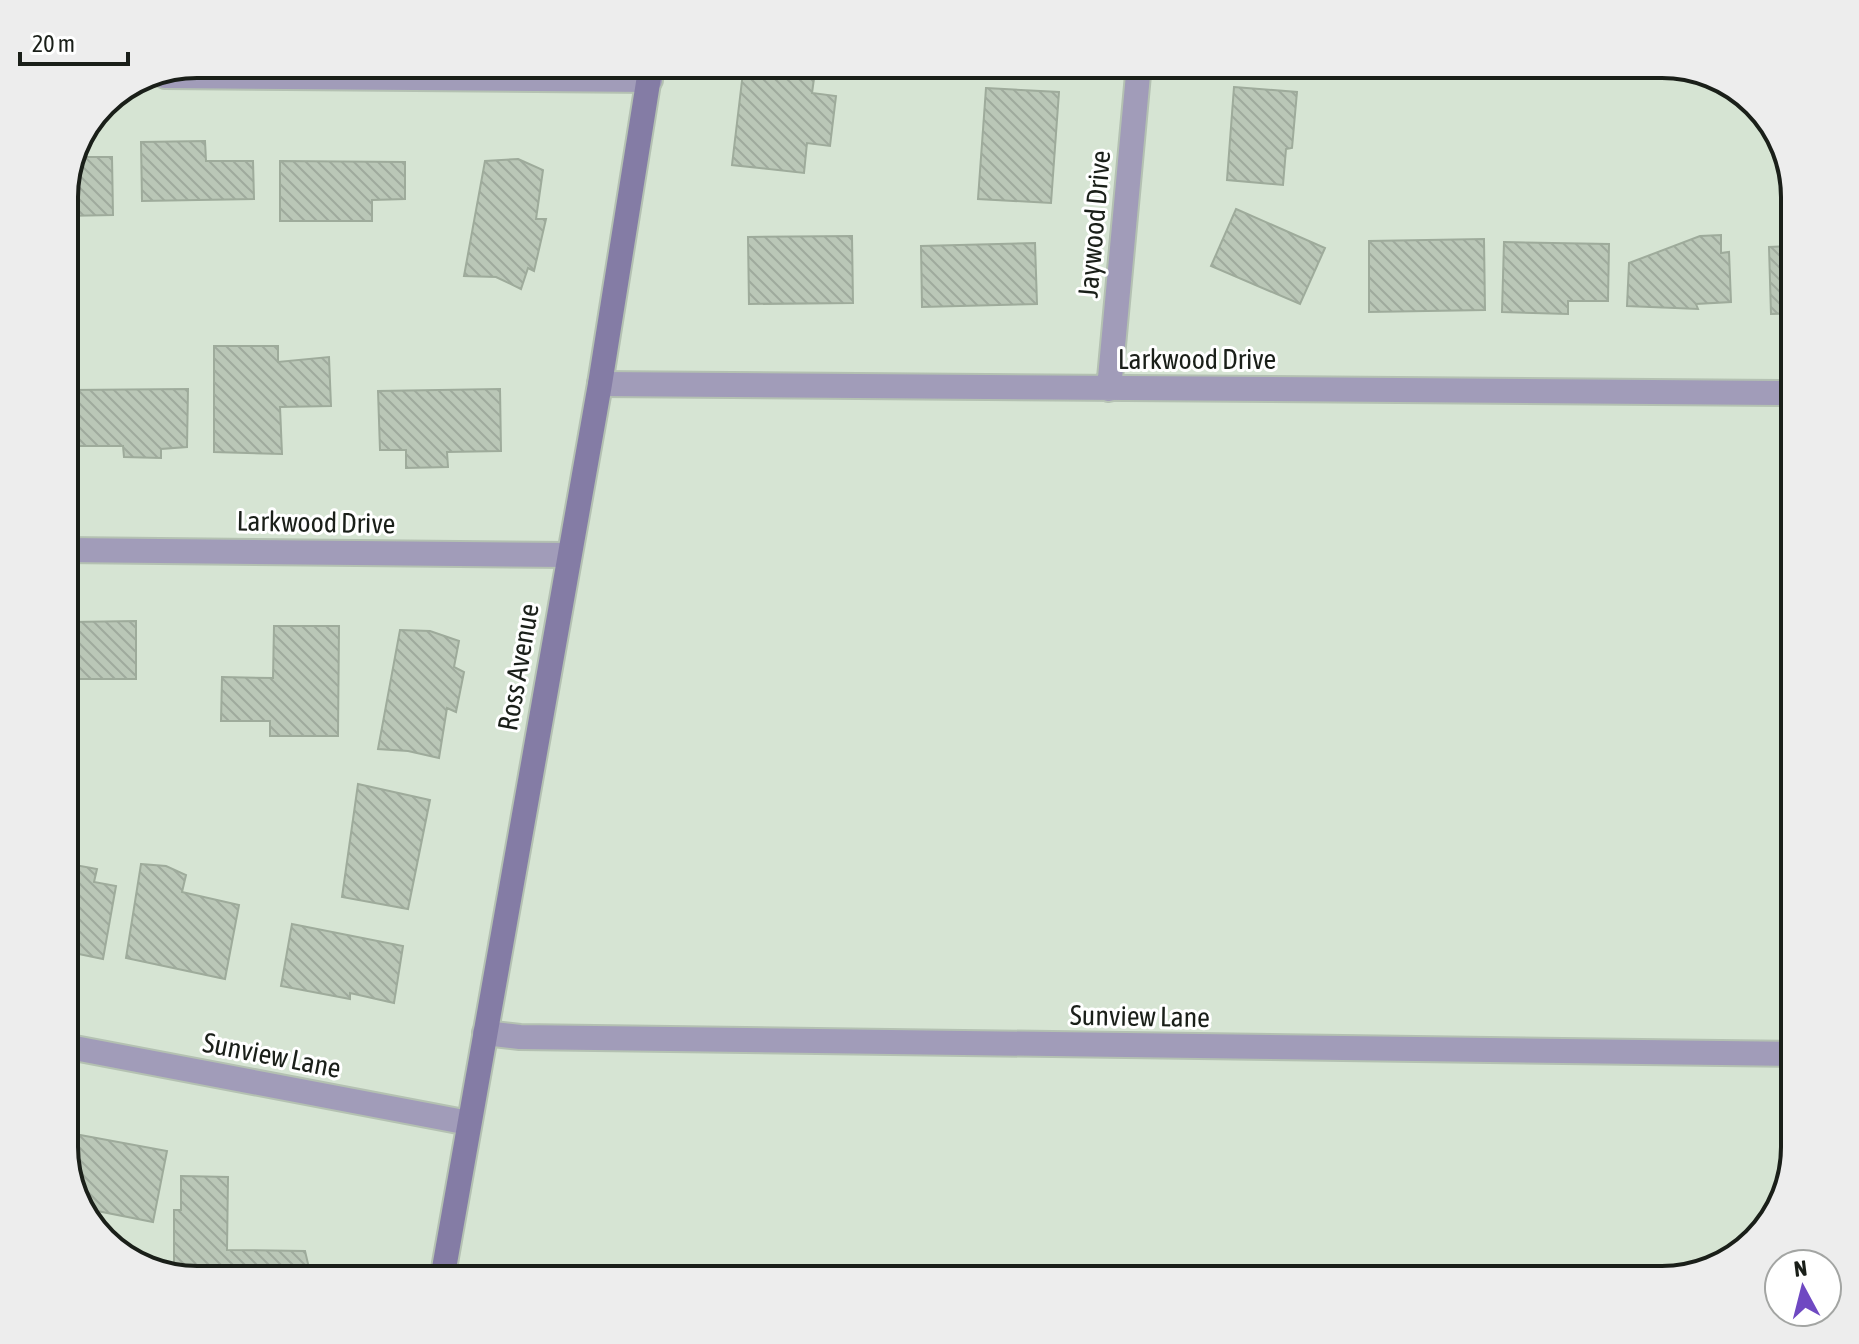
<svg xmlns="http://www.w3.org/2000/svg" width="1859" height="1344" viewBox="0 0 1859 1344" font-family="'Asap Condensed',sans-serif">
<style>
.building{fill:url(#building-back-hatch);stroke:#9eab9b;stroke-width:2}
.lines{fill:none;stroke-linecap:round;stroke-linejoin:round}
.street-casing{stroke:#b4c1b2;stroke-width:28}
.secondary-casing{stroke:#b4c1b2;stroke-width:28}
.street{stroke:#a19cb9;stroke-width:24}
.secondary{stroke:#847ca5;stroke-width:24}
.labels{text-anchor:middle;stroke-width:6;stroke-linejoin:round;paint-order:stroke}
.street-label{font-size:28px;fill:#1a1f19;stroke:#fff}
.rim{fill:none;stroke:#1a1f19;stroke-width:4}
</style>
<defs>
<pattern id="building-back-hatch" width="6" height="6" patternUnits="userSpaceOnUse" patternTransform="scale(2)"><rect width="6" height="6" fill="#bac7b7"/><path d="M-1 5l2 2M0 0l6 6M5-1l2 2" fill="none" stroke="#9faa9d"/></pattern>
</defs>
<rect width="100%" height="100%" fill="#d6e4d3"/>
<path class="building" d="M 744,64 L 816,64 L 812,93 L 836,96 L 830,146 L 807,143 L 804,173 L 732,165 Z
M 995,64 L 1059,64 L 1059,70 Z
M 1234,87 L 1297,92 L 1292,148 L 1286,149 L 1283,185 L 1227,180 Z
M 986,88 L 1059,92 L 1051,203 L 978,199 Z
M 205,141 L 206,161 L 253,161 L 254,199 L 142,201 L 141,142 Z
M 79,157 L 112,157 L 113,215 L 64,216 L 64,188 Z
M 518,159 L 543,170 L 536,219 L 546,219 L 534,271 L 528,268 L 521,289 L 496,277 L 464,276 L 485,161 Z
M 280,161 L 405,162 L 405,199 L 372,200 L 372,221 L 280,221 Z
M 1236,209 L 1325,248 L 1300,304 L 1211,266 Z
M 1721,235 L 1721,253 L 1729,252 L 1731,302 L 1696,304 L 1698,309 L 1627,306 L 1629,263 L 1700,236 Z
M 852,236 L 853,303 L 749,304 L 748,237 Z
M 1484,239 L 1485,310 L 1369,312 L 1369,241 Z
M 1504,242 L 1609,244 L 1608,301 L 1568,301 L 1568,314 L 1502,312 Z
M 1035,243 L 1037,304 L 922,307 L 921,246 Z
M 1795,246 L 1795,313 L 1771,314 L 1769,247 Z
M 214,346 L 278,346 L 278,362 L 329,357 L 331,406 L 280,407 L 282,454 L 214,452 Z
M 188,389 L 187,447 L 161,449 L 161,458 L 124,457 L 123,446 L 71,446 L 70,390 Z
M 500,389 L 501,451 L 447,452 L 448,467 L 406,468 L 406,450 L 380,450 L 378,391 Z
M 136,621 L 136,679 L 69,679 L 71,622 Z
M 274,626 L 339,626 L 338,736 L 270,736 L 270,721 L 221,721 L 222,677 L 273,678 Z
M 400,630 L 430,631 L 459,641 L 454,667 L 464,672 L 456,712 L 447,708 L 439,758 L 408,751 L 378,749 Z
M 358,784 L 430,800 L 408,909 L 342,897 Z
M 64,863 L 97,869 L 94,882 L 116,886 L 103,959 L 64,951 Z
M 141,864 L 166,866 L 186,875 L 182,892 L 239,905 L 225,979 L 126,958 Z
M 292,924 L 403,946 L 394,1003 L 350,993 L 350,999 L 281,986 Z
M 64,1132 L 167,1151 L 153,1222 L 92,1210 L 89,1222 L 82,1213 L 64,1155 Z
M 181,1176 L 228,1177 L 227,1250 L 305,1251 L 309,1268 L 319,1267 L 319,1280 L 193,1278 L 192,1272 L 174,1266 L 174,1210 L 181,1210 Z"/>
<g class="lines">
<g class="street-casing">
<path id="street" d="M 165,76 L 650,80
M 600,384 L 1795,393
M 1109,389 L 1139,64
M 64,550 L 568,555
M 485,1033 L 520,1037 L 1795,1054
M 64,1046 L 469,1123"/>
</g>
<g class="secondary-casing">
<path id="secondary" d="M 442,1280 L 600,384 L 651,64"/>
</g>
<use href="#street" class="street"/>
<use href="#secondary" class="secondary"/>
</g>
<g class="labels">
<g class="street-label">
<text transform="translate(1094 224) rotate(-85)" y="10">Jaywood Drive</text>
<text x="1197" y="369">Larkwood Drive</text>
<text transform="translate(316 522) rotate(1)" y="10">Larkwood Drive</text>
<text transform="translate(518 667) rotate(-80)" y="10">Ross Avenue</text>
<text transform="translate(1140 1016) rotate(1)" y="10">Sunview Lane</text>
<text transform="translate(272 1055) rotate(11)" y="10">Sunview Lane</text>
</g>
</g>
<path d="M0 0H1859V1344H0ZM197 78H1662A119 119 0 0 1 1781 197V1147A119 119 0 0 1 1662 1266H197A119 119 0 0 1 78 1147V197A119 119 0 0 1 197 78Z" fill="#ededed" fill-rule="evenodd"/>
<path class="rim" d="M197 78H1662A119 119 0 0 1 1781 197V1147A119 119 0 0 1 1662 1266H197A119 119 0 0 1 78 1147V197A119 119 0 0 1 197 78Z"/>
<g transform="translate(1803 1288) rotate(353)"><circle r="38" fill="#ffffff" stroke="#a3a5a3" stroke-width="2"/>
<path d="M0-6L14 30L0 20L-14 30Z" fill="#6f49c2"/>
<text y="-12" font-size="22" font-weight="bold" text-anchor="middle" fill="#1a1f19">N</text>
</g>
<path d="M20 52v12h108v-12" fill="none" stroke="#1a1f19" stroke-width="4"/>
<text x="32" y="52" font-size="24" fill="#1a1f19" stroke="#ffffff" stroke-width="6" paint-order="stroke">20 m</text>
</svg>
